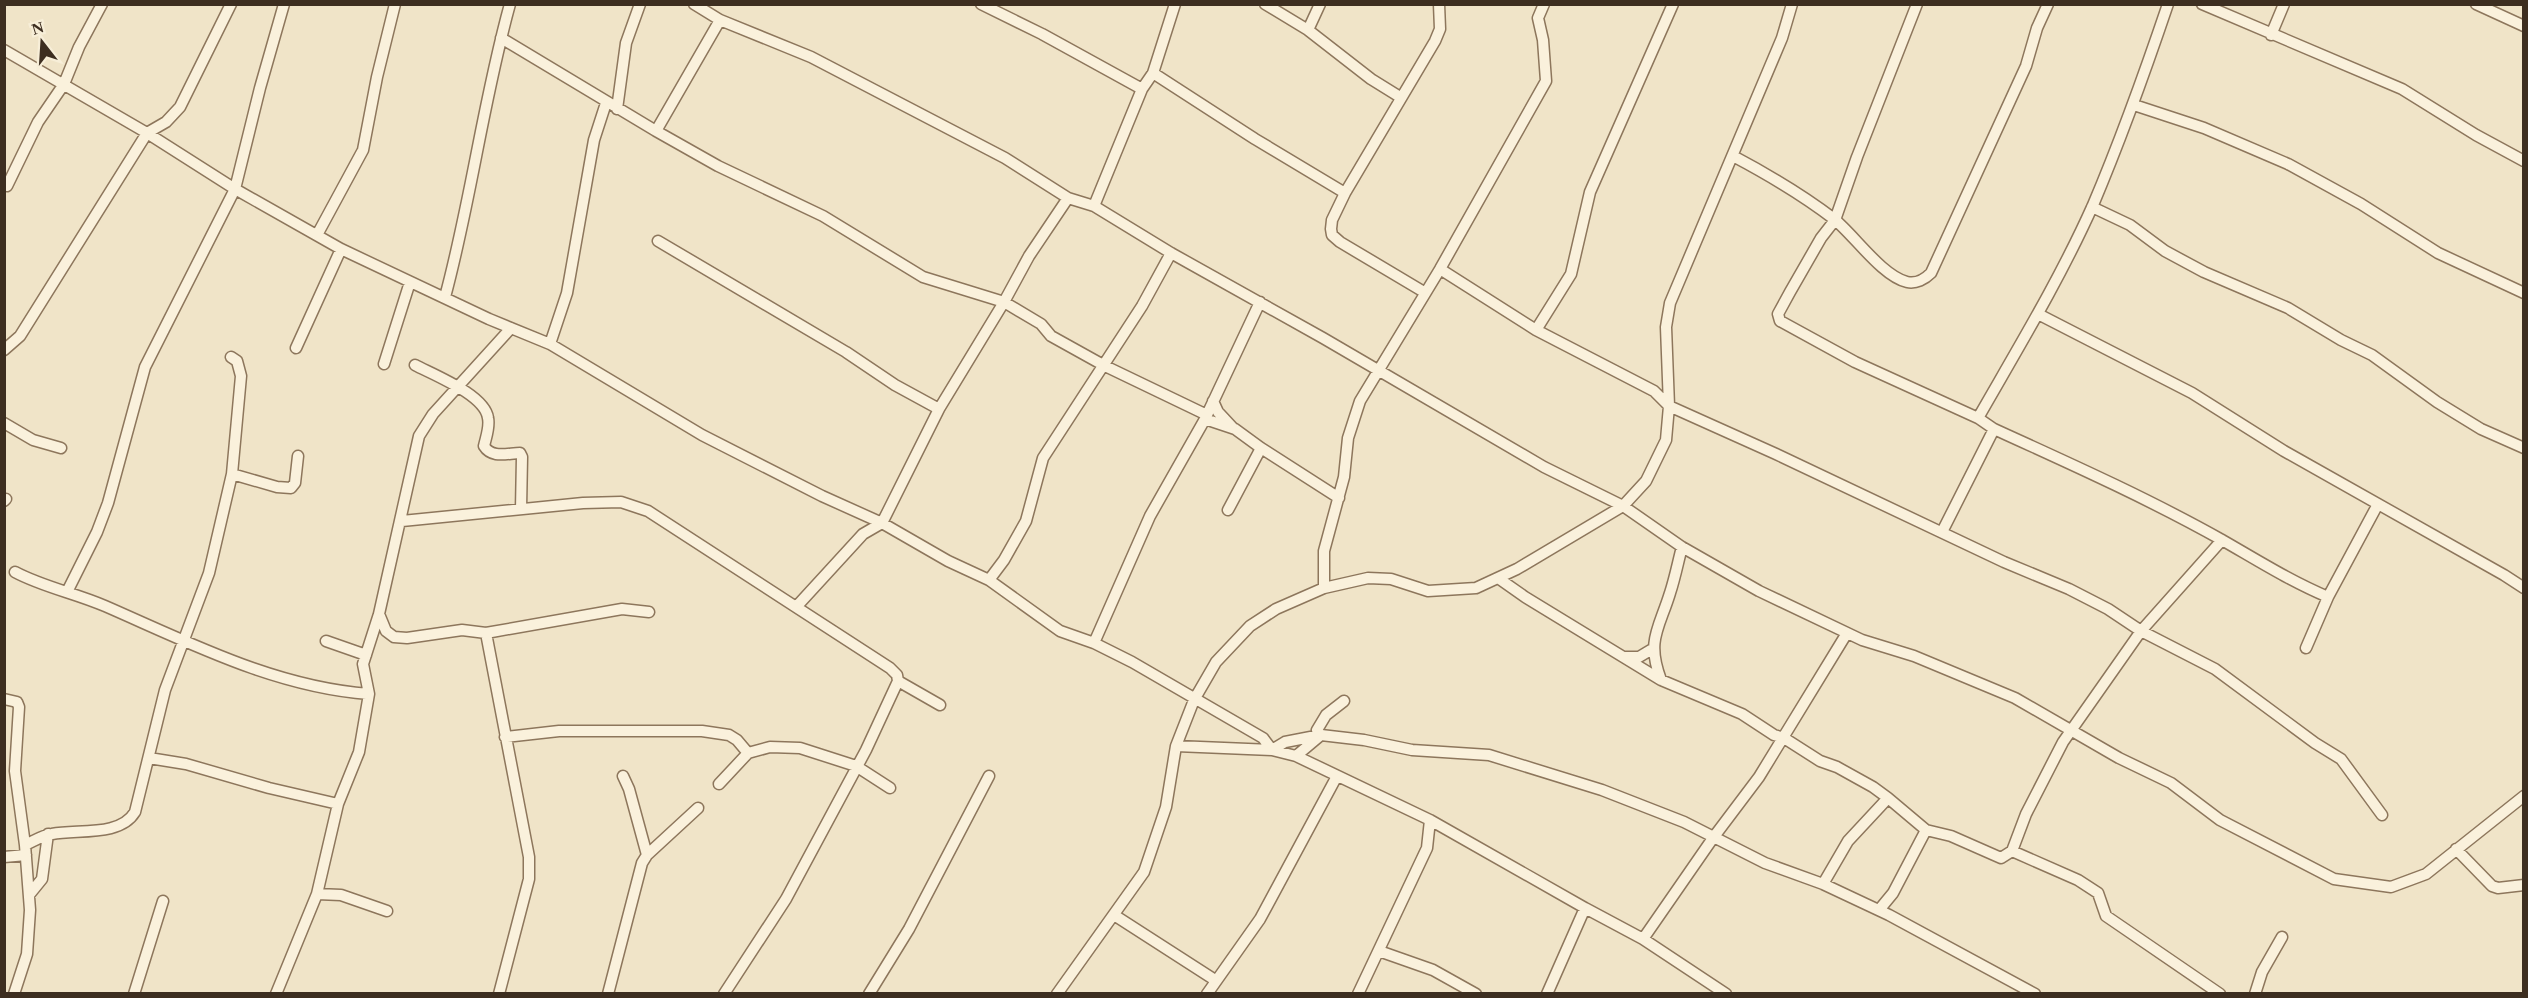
<svg xmlns="http://www.w3.org/2000/svg" width="2528" height="998" viewBox="0 0 2528 998" font-family="Georgia,serif">
<style>
.lines{fill:none;stroke-linecap:round;stroke-linejoin:round}
.minor-casing{stroke:#8d765c;stroke-width:13}
.minor{stroke:#faf1dc;stroke-width:10}
</style>
<rect width="100%" height="100%" fill="#f0e4c8"/>
<g class="lines">
<g class="minor-casing">
<path id="minor" d="M 694,4 L 720,20 L 811,57 L 1005,158 L 1068,198 L 1094,206 L 1171,253 L 1323,338 L 1544,467 L 1623,506 L 1682,547 L 1759,591 L 1862,640 L 1914,656 L 2015,698 L 2119,758 L 2171,783 L 2220,820 L 2334,879 L 2391,887 L 2426,874 L 2524,796
M 981,4 L 1042,34 L 1142,89
M 1265,4 L 1308,30 L 1371,79 L 1400,97
M 1917,4 L 1857,157 L 1835,220 L 1821,238 L 1790,292 L 1778,314 L 1780,321 L 1855,362 L 1978,418 L 1994,429 C 2071,464 2149,499 2222,540 C 2257,560 2290,581 2328,597 L 2378,504
M 2202,4 L 2402,89 L 2476,135 L 2524,161
M 2476,4 L 2524,26
M 1308,30 L 1320,4
M 2271,35 L 2284,4
M 501,38 L 656,131 L 718,166 L 823,216 L 923,277 L 1004,302 L 1041,324 L 1051,336 L 1105,366 L 1207,415
M 4,50 L 147,133 L 235,189 L 341,249 L 489,319 L 550,344 L 702,435 L 822,496 L 882,523 L 948,561 L 989,580 L 1060,631 L 1094,643 L 1132,662 L 1263,738 L 1272,750 L 1296,756 L 1430,820 L 1585,908 L 1643,939 L 1726,994
M 1153,73 L 1255,139 L 1345,193
M 2134,105 L 2204,128 L 2288,164 L 2361,204 L 2438,253 L 2524,293
M 617,109 L 626,43 L 640,4
M 656,131 L 720,20
M 1733,156 C 1767,174 1804,196 1834,219 C 1854,235 1882,276 1907,282 C 1916,284 1925,279 1931,273 L 2026,66 L 2037,28 L 2048,4
M 7,186 L 38,122 L 64,84 L 79,47 L 102,4
M 1094,206 L 1142,89 L 1153,73 L 1175,4
M 2092,207 L 2130,225 L 2165,251 L 2204,272 L 2288,308 L 2341,340 L 2372,355 L 2437,402 L 2481,429 L 2524,448
M 317,235 L 363,150 L 377,77 L 395,4
M 658,241 L 846,352 L 895,385 L 939,409
M 1440,269 L 1536,330 L 1654,391 L 1669,406 L 1776,454 L 2004,562 L 2069,589 L 2108,609 L 2141,631 L 2215,669 L 2315,743 L 2341,759 L 2382,815
M 1424,292 L 1340,242 L 1332,235 L 1331,229 L 1332,220 L 1345,193 L 1435,41 L 1440,29 L 1439,4
M 445,297 C 471,201 483,101 510,4
M 2038,314 L 2192,393 L 2284,451 L 2504,575 L 2524,588
M 1536,330 L 1571,274 L 1590,192 L 1673,4
M 550,344 L 567,293 L 594,140 L 606,103
M 296,348 L 341,249
M 4,350 L 20,336 L 147,133 L 166,122 L 180,107 L 231,4
M 384,364 L 410,282
M 415,365 C 434,375 485,395 488,418 C 490,427 486,437 484,446 C 492,459 508,453 520,453 L 522,457 L 521,509
M 1213,401 L 1218,412 L 1232,427
M 1978,418 C 2018,348 2060,279 2093,205 C 2121,139 2145,72 2168,4
M 1205,419 L 1235,429 L 1261,448 L 1339,498
M 4,423 L 33,440 L 61,448
M 232,474 L 277,487 L 291,488 L 295,483 L 298,456
M 4,501 L 6,499
M 1228,510 L 1261,448
M 402,521 L 583,503 L 621,502 L 648,511 L 890,668 L 897,675 L 898,681 L 866,750 L 786,899 L 724,994
M 1942,532 L 1994,429
M 1682,547 C 1678,562 1675,578 1670,593 C 1659,629 1646,640 1661,680 L 1742,714 L 1774,735 L 1784,738 L 1820,761 L 1837,767 L 1873,787 L 1888,798 L 1848,841 L 1823,884
M 15,572 C 43,587 75,593 105,606 C 190,643 275,687 369,694
M 1498,578 L 1525,597 L 1661,680
M 989,580 L 1004,560 L 1026,521 L 1043,458 L 1142,306 L 1171,253
M 1324,588 L 1324,551 L 1344,477 L 1348,438 L 1360,401 L 1440,269 L 1546,81 L 1543,40 L 1538,18 L 1544,4
M 67,592 L 97,532 L 108,503 L 145,367 L 235,189 L 260,88 L 284,4
M 797,606 L 863,534 L 882,523 L 939,409 L 1004,302 L 1029,256 L 1068,198
M 379,614 L 386,631 L 394,637 L 407,638 L 462,630 L 486,633 L 622,609 L 649,612
M 486,633 L 529,857 L 529,879 L 499,994
M 326,641 L 366,655
M 1094,643 L 1150,516 L 1205,419 L 1260,302
M 2306,648 L 2328,597
M 1625,657 L 1639,657 L 1654,648
M 898,681 L 940,705
M 4,699 L 17,702 L 19,707 L 15,771 L 25,845 L 30,910 L 27,954 L 14,994
M 505,737 L 559,731 L 702,731 L 729,735 L 737,740 L 748,753
M 1176,746 L 1272,750 L 1285,742 L 1321,735 L 1364,740 L 1412,750 L 1489,755 L 1602,790 L 1684,822 L 1765,863 L 1823,884 L 1889,915 L 2035,994
M 1296,756 L 1321,735 L 1317,730 L 1326,715 L 1344,701
M 149,758 L 186,764 L 269,788 L 338,804
M 623,776 L 629,789 L 647,855
M 719,784 L 748,753 L 770,747 L 800,748 L 856,766 L 890,788
M 1888,798 L 1926,830 L 1951,836 L 2001,858 L 2012,851 L 2078,880 L 2098,893 L 2106,916 L 2220,994
M 25,845 C 34,841 43,835 52,834 C 78,829 120,837 135,812 L 165,690 L 209,573 L 232,474 L 241,376 L 237,361 L 231,357
M 2456,849 L 2492,886 L 2498,888 L 2524,885
M 2012,851 L 2026,814 L 2063,742 L 2141,631 L 2222,540
M 4,857 L 26,855
M 317,894 L 341,895 L 387,911
M 29,895 L 42,879 L 48,834
M 1879,910 L 1893,893 L 1926,830
M 1114,915 L 1215,980
M 1643,939 L 1713,838 L 1759,777 L 1847,633
M 1379,951 L 1433,970 L 1476,994
M 134,994 L 163,901
M 276,994 L 317,894 L 338,804 L 359,752 L 369,694 L 363,664 L 379,614 L 419,436 L 433,414 L 511,328
M 608,994 L 642,863 L 647,855 L 698,808
M 869,994 L 909,929 L 989,776
M 1057,994 L 1144,872 L 1166,807 L 1176,746 L 1194,700 L 1216,662 L 1250,626 L 1276,609 L 1324,588 L 1368,578 L 1391,579 L 1428,591 L 1476,588 L 1517,569 L 1623,506 L 1646,481 L 1666,440 L 1669,406 L 1666,327 L 1670,303 L 1782,38 L 1792,4
M 1207,994 L 1260,919 L 1337,776
M 1358,994 L 1427,848 L 1430,820
M 1547,994 L 1585,908
M 2255,994 L 2262,972 L 2282,937"/>
</g>
<use href="#minor" class="minor"/>
</g>
<rect width="2528" height="998" fill="none" stroke="#3d2e20" stroke-width="12"/>
<g transform="translate(42 42) rotate(343)" stroke="#f7eed8" stroke-width="4.5" paint-order="stroke">
<path d="M0-4.5L10 22L0 15L-10 22Z" fill="#3d2e20"/>
<text y="-9" font-size="16" font-weight="bold" text-anchor="middle" fill="#3d2e20">N</text>
</g>
</svg>
